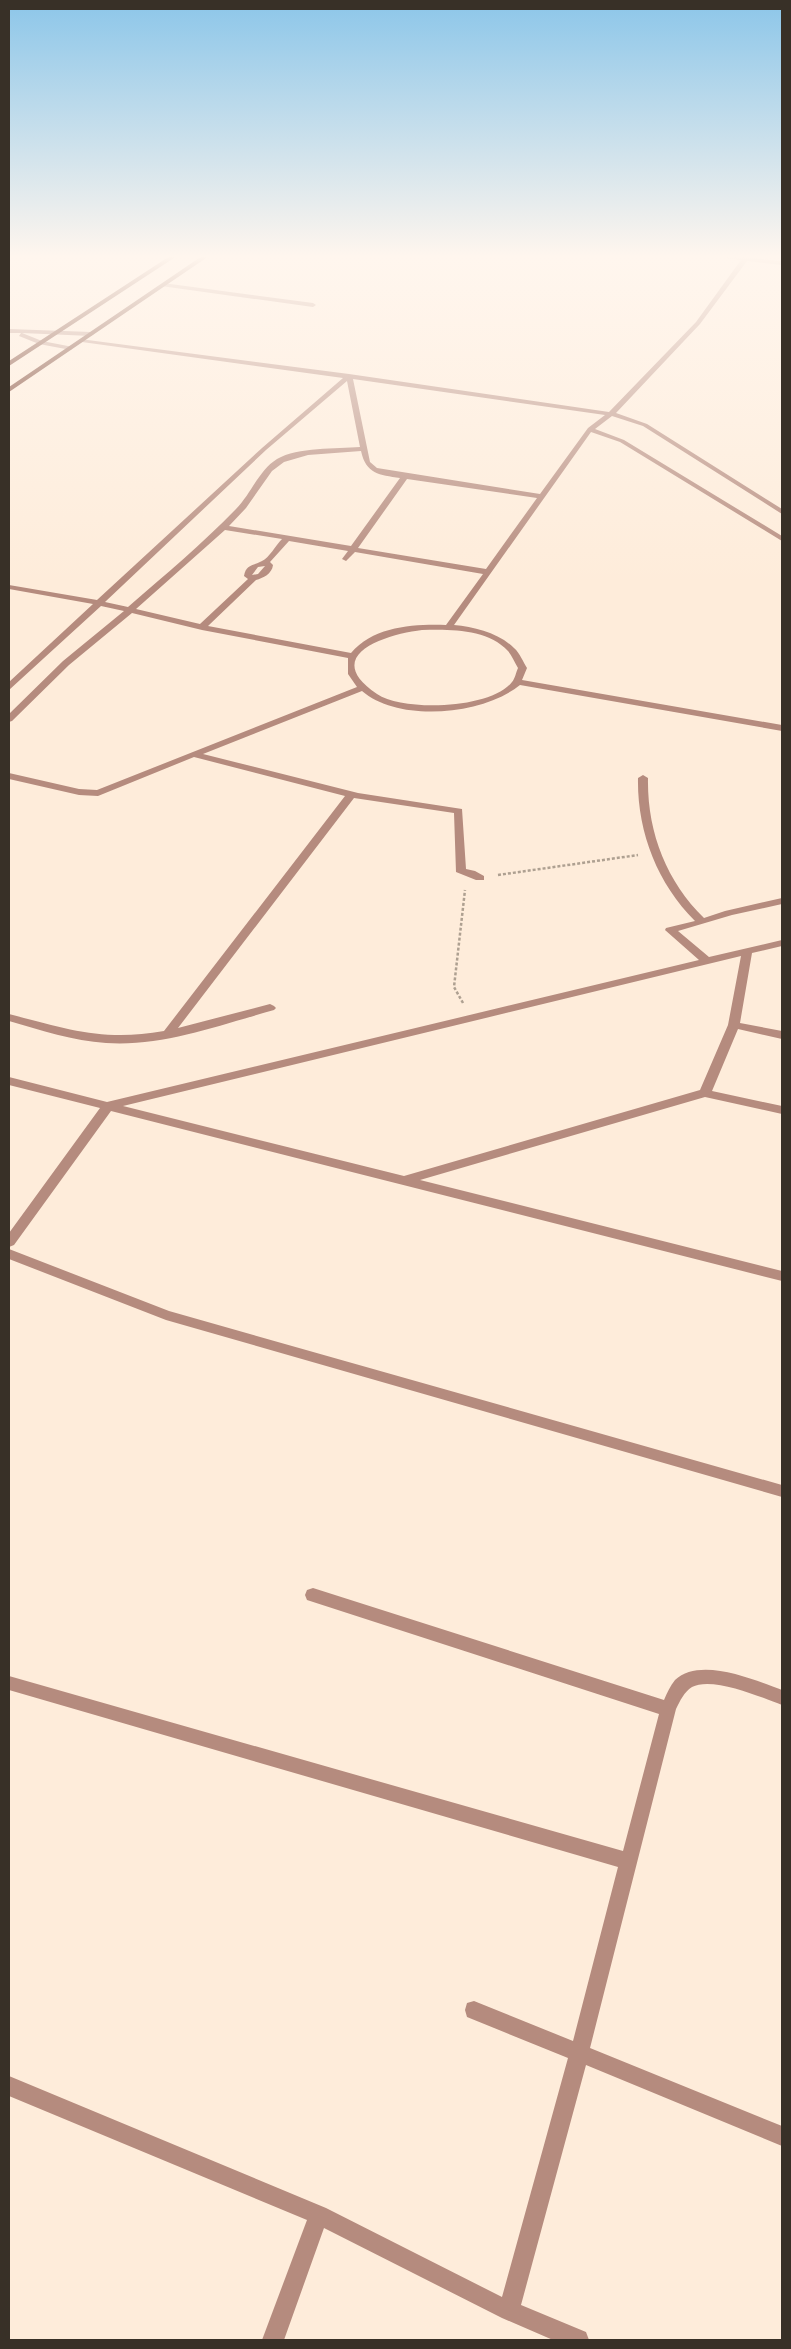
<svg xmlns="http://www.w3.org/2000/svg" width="791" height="2349" viewBox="0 0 791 2349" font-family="'Exo 2',sans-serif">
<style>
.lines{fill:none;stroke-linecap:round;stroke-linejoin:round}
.path{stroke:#aea091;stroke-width:2.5;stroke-dasharray:3 2;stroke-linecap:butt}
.minor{fill:#b58b7e;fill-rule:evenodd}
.highway{fill:#5e1d0a;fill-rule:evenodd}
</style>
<rect width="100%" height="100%" fill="#feecda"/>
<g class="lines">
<path class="path" d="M 498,875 L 638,855
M 463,1003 L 454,987 L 465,890"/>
<path class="minor" d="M 693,254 L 744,257 L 746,254 L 752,254 L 749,258 L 782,261 L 782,265 L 747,261 L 700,324 L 616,413 L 647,424 L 782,509 L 782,514 L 643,426 L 612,416 L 595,429 L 624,440 L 782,536 L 782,541 L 620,442 L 591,432 L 454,625 C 475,627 499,633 514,648 C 520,653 523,662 527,668 L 522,680 L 782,725 L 782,731 L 520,685 C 483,715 399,723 362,691 L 203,754 L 358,793 L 462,809 L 466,869 L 475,871 L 484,876 L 484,880 L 476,880 L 456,872 L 454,813 L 354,798 L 178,1028 L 270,1004 L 274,1006 L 276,1008 L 274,1010 C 220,1025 162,1047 106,1043 C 73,1041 41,1030 9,1021 L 9,1014 C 67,1029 104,1042 164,1031 L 345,796 L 194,757 L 98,796 L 79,795 L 9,779 L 9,773 L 79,789 L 97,790 L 357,687 L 348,674 L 348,658 L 202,630 L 132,613 L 69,665 L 12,721 L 9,722 L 9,714 L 63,661 L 124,611 L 101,606 L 9,690 L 9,682 L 93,604 L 9,589 L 9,585 L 97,600 L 262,448 L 343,378 L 82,342 L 80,339 L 349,374 L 609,412 L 696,322 L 741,260 ZM 353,379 L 605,415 L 588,428 L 540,494 L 377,468 L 370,462 ZM 347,381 L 360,447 C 336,449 298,447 277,459 C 259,470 251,494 236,509 C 202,544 165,575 128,607 L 105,602 L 266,450 ZM 361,451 C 366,474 379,475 400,478 L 351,546 L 229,526 L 246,508 L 272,471 L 284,462 L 308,455 ZM 407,479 L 537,498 L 486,569 L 358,548 ZM 225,530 L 282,539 C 276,545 269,558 262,561 C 253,566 246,564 244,576 L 248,579 L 200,624 L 136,609 ZM 289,541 L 348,551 L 342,559 L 346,561 L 355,552 L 483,574 L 446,625 C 414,624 374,626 351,653 L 208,626 L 256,580 C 263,578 272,574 273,565 L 270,562 ZM 265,566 L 258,574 L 252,575 L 258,567 ZM 422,630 C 450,629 488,629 508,651 C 512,656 515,663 518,668 C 516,672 515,679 512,682 C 491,709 404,712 377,694 C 319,655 387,634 422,630 Z
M 163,283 L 313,303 L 316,305 L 313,307 L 161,286 Z
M 9,329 L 91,332 L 94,334 L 91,336 L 22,333 L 42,341 L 73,347 L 71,350 L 39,344 L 19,336 L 21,333 L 9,333 Z
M 643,775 L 648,778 C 647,831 666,881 704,918 L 725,911 L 782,898 L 782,904 L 732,915 L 678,931 L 709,957 L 782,940 L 782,946 L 752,953 L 740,1023 L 782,1031 L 782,1039 L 738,1029 L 712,1091 L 782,1106 L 782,1114 L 705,1097 L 420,1180 L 782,1271 L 782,1281 L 111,1111 L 14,1245 L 9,1247 L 9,1233 L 100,1108 L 9,1085 L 9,1077 L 107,1102 L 699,960 L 665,930 L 666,928 L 695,921 C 657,883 637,831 638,778 ZM 741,956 L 728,1025 L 700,1090 L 404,1176 L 123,1106 Z
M 9,1249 L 169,1311 L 782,1485 L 782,1497 L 166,1320 L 9,1259 Z
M 313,1588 L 664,1700 C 667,1693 670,1686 675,1680 C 700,1656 755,1680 782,1690 L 782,1705 C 761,1697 712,1676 692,1687 C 684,1692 680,1701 676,1709 L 590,2048 L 782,2126 L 782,2146 L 586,2065 L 521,2305 L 586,2332 L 589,2340 L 553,2340 L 502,2318 L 324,2228 L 284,2340 L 262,2340 L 307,2220 L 9,2096 L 9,2076 L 326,2208 L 502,2297 L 568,2058 L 467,2017 L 465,2010 L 467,2003 L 474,2001 L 573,2041 L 618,1867 L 9,1690 L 9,1676 L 623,1851 L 659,1714 L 307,1600 L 305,1595 L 307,1590 Z"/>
<path class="highway" d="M 173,254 L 180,254 L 9,366 L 9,361 Z
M 205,254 L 212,254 L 9,392 L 9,387 Z"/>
</g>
<linearGradient id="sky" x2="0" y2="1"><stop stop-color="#8cc6e9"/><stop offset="0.44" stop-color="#fff6ee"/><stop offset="1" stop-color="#fff6ee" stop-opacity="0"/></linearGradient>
<rect width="791" height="583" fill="url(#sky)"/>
<rect width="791" height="2349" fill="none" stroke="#383027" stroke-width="20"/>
</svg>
